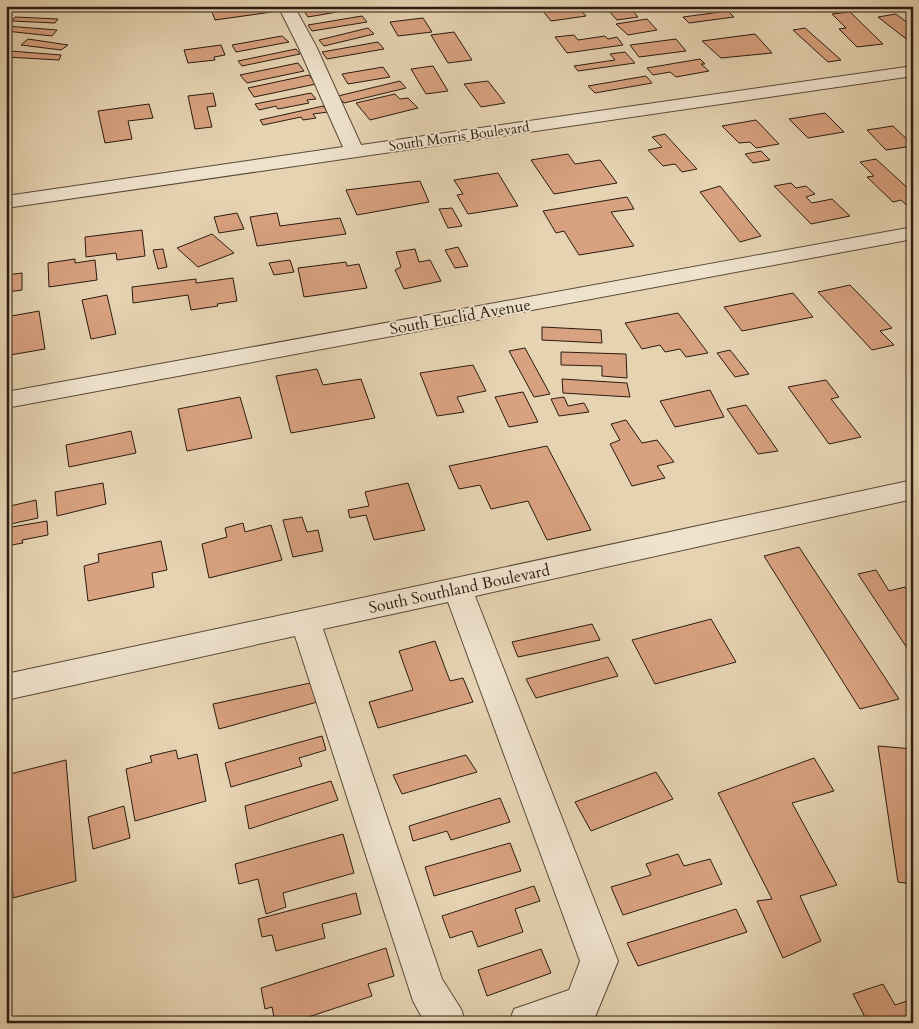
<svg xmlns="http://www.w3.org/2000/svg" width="919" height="1029" viewBox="0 0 919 1029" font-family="Cardo,serif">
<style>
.building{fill:#d8a17f;stroke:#2a1b10}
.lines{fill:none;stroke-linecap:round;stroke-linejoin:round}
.minor-casing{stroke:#594938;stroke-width:2}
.minor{fill:#efe2cd;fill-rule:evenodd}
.labels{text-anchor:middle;stroke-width:4;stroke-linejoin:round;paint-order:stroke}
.far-street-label{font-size:14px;fill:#2a1b10;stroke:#efe2cd}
.street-label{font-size:16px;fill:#2a1b10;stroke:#efe2cd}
</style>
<rect width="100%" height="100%" fill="#e6d3b2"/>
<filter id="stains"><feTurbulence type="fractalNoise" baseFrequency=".004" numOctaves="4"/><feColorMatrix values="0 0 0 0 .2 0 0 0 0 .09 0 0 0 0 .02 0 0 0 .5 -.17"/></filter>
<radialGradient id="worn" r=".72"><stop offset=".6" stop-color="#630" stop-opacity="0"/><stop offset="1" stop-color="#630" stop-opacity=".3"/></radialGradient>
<path class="building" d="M 10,6 L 42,6 L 53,7 L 49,11 L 8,9 Z
M 238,6 L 278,6 L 279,11 L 215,20 L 211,9 Z
M 333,6 L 365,6 L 366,7 L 308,17 L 304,11 Z
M 568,6 L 577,6 L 586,16 L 551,21 L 542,10 Z
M 673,6 L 716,6 L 717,7 L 692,11 L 689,9 L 678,10 Z
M 629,7 L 638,17 L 617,20 L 607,9 Z
M 728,11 L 734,17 L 689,23 L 683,17 Z
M 850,12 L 883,44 L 857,47 L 839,29 L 846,28 L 832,14 Z
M 896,14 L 913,27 L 913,41 L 909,41 L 878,17 Z
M 362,16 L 367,22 L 312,31 L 308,25 Z
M 15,17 L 58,19 L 55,23 L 12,21 Z
M 423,18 L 432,32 L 398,36 L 390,22 Z
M 647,19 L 657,30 L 628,35 L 616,24 Z
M 6,26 L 57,30 L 52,36 L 6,31 Z
M 368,28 L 374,34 L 324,46 L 319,40 Z
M 805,28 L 841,60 L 828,62 L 793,30 Z
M 454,32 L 472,60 L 448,63 L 431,35 Z
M 755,34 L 772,53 L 721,58 L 702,41 Z
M 574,35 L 578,40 L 605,36 L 608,39 L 617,37 L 623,45 L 567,53 L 555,37 Z
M 282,36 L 289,42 L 236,52 L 232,45 Z
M 28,39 L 68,45 L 61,50 L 21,45 Z
M 676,39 L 686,51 L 639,57 L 630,45 Z
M 378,42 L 384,49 L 327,59 L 322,52 Z
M 221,45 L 225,55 L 214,57 L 215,60 L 188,63 L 184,50 Z
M 296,49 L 300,54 L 242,66 L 238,61 Z
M 10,51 L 61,55 L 59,60 L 6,57 Z
M 625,52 L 635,63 L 578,71 L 574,66 L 615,60 L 610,54 Z
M 700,59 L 705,64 L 701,64 L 709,71 L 676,77 L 670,72 L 653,75 L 647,68 Z
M 298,63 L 304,71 L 247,83 L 240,75 Z
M 433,66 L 448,91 L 426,94 L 411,69 Z
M 383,67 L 390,77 L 348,84 L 342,74 Z
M 309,75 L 316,84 L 254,97 L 248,88 Z
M 646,76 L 652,83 L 595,93 L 588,86 Z
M 400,81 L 406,88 L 344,103 L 338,96 Z
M 488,81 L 505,103 L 481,107 L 464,84 Z
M 213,93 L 216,106 L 207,107 L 212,127 L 195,129 L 188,96 Z
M 311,93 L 316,99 L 307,100 L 309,103 L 278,109 L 276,106 L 259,110 L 255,104 Z
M 395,94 L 400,99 L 408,98 L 418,108 L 370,120 L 356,103 Z
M 149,104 L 153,118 L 128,121 L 132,139 L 105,143 L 98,111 Z
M 323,106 L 328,112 L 313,114 L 316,118 L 303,120 L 301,117 L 263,125 L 260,120 Z
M 825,113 L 844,132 L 808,138 L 789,119 Z
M 756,120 L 779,144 L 756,148 L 750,142 L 739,143 L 722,126 Z
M 893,126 L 913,145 L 913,146 L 886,150 L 867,130 Z
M 665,134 L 697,169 L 682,172 L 675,164 L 663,166 L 648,150 L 662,147 L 652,137 Z
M 761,151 L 770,160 L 753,163 L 745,154 Z
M 568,154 L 575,164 L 600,160 L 617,183 L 554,194 L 531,160 Z
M 876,159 L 913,193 L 913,211 L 901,200 L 893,202 L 867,177 L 874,176 L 860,162 Z
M 498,173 L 518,206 L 468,214 L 457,195 L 463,194 L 454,180 Z
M 420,181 L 429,202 L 357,215 L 346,190 Z
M 791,183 L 796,188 L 806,186 L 815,194 L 806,197 L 812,203 L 832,199 L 850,216 L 811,224 L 774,186 Z
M 720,186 L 761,236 L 740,242 L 700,192 Z
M 627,197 L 634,209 L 611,212 L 634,246 L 579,255 L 564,231 L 556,233 L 543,211 Z
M 452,208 L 462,226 L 448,228 L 439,209 Z
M 237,213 L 244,229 L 219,233 L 214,217 Z
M 277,213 L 280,226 L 340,218 L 346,234 L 257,246 L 250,217 Z
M 142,230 L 145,256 L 117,260 L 116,253 L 86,257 L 85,237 Z
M 212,234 L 234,253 L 198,267 L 177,248 Z
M 458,247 L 468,266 L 455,268 L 445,250 Z
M 163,249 L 167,267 L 158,269 L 153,250 Z
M 415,249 L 419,262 L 430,260 L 441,281 L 404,289 L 395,270 L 401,267 L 396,252 Z
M 75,259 L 75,263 L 95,260 L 97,280 L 49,287 L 48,263 Z
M 290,260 L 294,272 L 274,275 L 269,263 Z
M 346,262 L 347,266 L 359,264 L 367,288 L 304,297 L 298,268 Z
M 22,273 L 22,290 L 7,292 L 7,275 Z
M 233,278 L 237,301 L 217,304 L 218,306 L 191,310 L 188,295 L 133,303 L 132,287 L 196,279 L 196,283 Z
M 850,285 L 892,328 L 880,331 L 894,345 L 872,350 L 818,292 Z
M 793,293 L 813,317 L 742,331 L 724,307 Z
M 107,295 L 116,334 L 91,339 L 82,300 Z
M 39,311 L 45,349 L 10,355 L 9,349 L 6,349 L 6,317 Z
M 678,313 L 708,353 L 686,357 L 680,349 L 665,352 L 660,345 L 642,349 L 625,323 Z
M 542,327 L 601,330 L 602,343 L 542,340 Z
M 525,348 L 550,394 L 534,397 L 509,351 Z
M 730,350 L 749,374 L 735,377 L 717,353 Z
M 561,352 L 626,354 L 627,378 L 602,376 L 602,366 L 561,365 Z
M 473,365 L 486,391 L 457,397 L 464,412 L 437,416 L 420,373 Z
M 317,369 L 323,385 L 361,379 L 375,418 L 291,433 L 276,376 Z
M 562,379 L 627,383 L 630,397 L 563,393 Z
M 826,380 L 839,397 L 831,399 L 861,437 L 829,444 L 788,387 Z
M 710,390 L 724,417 L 675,427 L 660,401 Z
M 523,392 L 538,422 L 509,427 L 495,397 Z
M 240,397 L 252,438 L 187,451 L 178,409 Z
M 564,397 L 568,406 L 584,403 L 589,412 L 559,416 L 551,399 Z
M 746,405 L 778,451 L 758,454 L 727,409 Z
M 626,420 L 642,443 L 657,440 L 674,462 L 657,466 L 665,478 L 632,486 L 610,444 L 620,440 L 611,424 Z
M 131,431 L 136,453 L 69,467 L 66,445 Z
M 547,446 L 591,530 L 547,540 L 528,501 L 491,509 L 480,485 L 459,489 L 449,466 Z
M 103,483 L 106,504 L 57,516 L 55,492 Z
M 408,483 L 425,530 L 374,540 L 366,515 L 350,518 L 348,510 L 369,506 L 365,492 Z
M 36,500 L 38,518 L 6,525 L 6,507 Z
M 302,517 L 307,532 L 318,530 L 323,551 L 293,557 L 283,520 Z
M 47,521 L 48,535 L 22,540 L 23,543 L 6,546 L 6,528 Z
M 243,523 L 245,532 L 271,525 L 282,560 L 209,578 L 202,544 L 227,537 L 225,528 Z
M 161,541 L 167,570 L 152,573 L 154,587 L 88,601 L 84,566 L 99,562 L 98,554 Z
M 799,547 L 899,699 L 860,709 L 764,556 Z
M 876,570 L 889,591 L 905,587 L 913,599 L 913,650 L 909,651 L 858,574 Z
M 711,619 L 736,662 L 655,684 L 632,640 Z
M 592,624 L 600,640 L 518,657 L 512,642 Z
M 435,641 L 450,681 L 463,678 L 473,702 L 378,728 L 369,702 L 413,690 L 399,651 Z
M 608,657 L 618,676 L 536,698 L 526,679 Z
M 315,682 L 321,701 L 219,729 L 213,704 Z
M 322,736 L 326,750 L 299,758 L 302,766 L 231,787 L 225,763 Z
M 878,746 L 913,749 L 913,884 L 898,882 Z
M 176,750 L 178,759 L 197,754 L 206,801 L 135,821 L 126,769 L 152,762 L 150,756 Z
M 466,755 L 477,772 L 402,794 L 393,775 Z
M 814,758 L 834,791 L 792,803 L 837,885 L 800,896 L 821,941 L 783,958 L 757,901 L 772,899 L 718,793 Z
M 66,760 L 76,881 L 13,898 L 6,775 Z
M 656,772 L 673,799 L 591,831 L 575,802 Z
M 331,781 L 338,800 L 249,829 L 245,806 Z
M 500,798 L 510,822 L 451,840 L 447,831 L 413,841 L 409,826 Z
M 124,806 L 130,838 L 93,849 L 88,817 Z
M 343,834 L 354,873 L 283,893 L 286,907 L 266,914 L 258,879 L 239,884 L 235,864 Z
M 510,843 L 521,871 L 434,896 L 425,867 Z
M 678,854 L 684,866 L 710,859 L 722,884 L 623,915 L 611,887 L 651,875 L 646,864 Z
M 534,886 L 540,901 L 515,909 L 523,932 L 478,947 L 472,931 L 450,938 L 442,916 Z
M 356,893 L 361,914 L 322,924 L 325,938 L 276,951 L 272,935 L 262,937 L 258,919 Z
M 736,909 L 747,932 L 638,966 L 627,943 Z
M 386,948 L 394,976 L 368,984 L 372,996 L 290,1023 L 275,1023 L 272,1007 L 265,1009 L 261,988 Z
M 541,949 L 551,973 L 487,996 L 478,970 Z
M 883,984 L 895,1005 L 913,999 L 913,1023 L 868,1023 L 853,994 Z"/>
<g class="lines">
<g class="minor-casing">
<path id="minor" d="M 278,6 L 294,6 L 316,46 L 361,145 L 913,66 L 913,76 L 6,208 L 6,196 L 343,147 L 298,46 Z
M 913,227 L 913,239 L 6,408 L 6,392 Z
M 913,480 L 913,499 L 475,596 L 618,961 L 595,1017 L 582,1023 L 509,1023 L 514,1009 L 569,990 L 580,961 L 448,602 L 323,629 L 442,979 L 461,1009 L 466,1023 L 425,1023 L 413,1001 L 295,636 L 6,700 L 6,674 Z"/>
</g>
<use href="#minor" class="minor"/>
</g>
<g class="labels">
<g class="far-street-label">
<text transform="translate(459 136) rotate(-8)" y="5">South Morris Boulevard</text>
</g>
<g class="street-label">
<text transform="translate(460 316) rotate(-10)" y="6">South Euclid Avenue</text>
<text transform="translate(459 588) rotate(-12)" y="6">South Southland Boulevard</text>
</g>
</g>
<rect width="919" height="1029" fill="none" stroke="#e6d3b2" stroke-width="25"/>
<rect x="8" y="8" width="904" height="1014" fill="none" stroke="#2a1b10" stroke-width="2.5"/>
<rect x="12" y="12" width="894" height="1004" fill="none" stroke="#2a1b10"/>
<rect width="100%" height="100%" filter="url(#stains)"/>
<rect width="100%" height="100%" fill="url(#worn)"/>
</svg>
